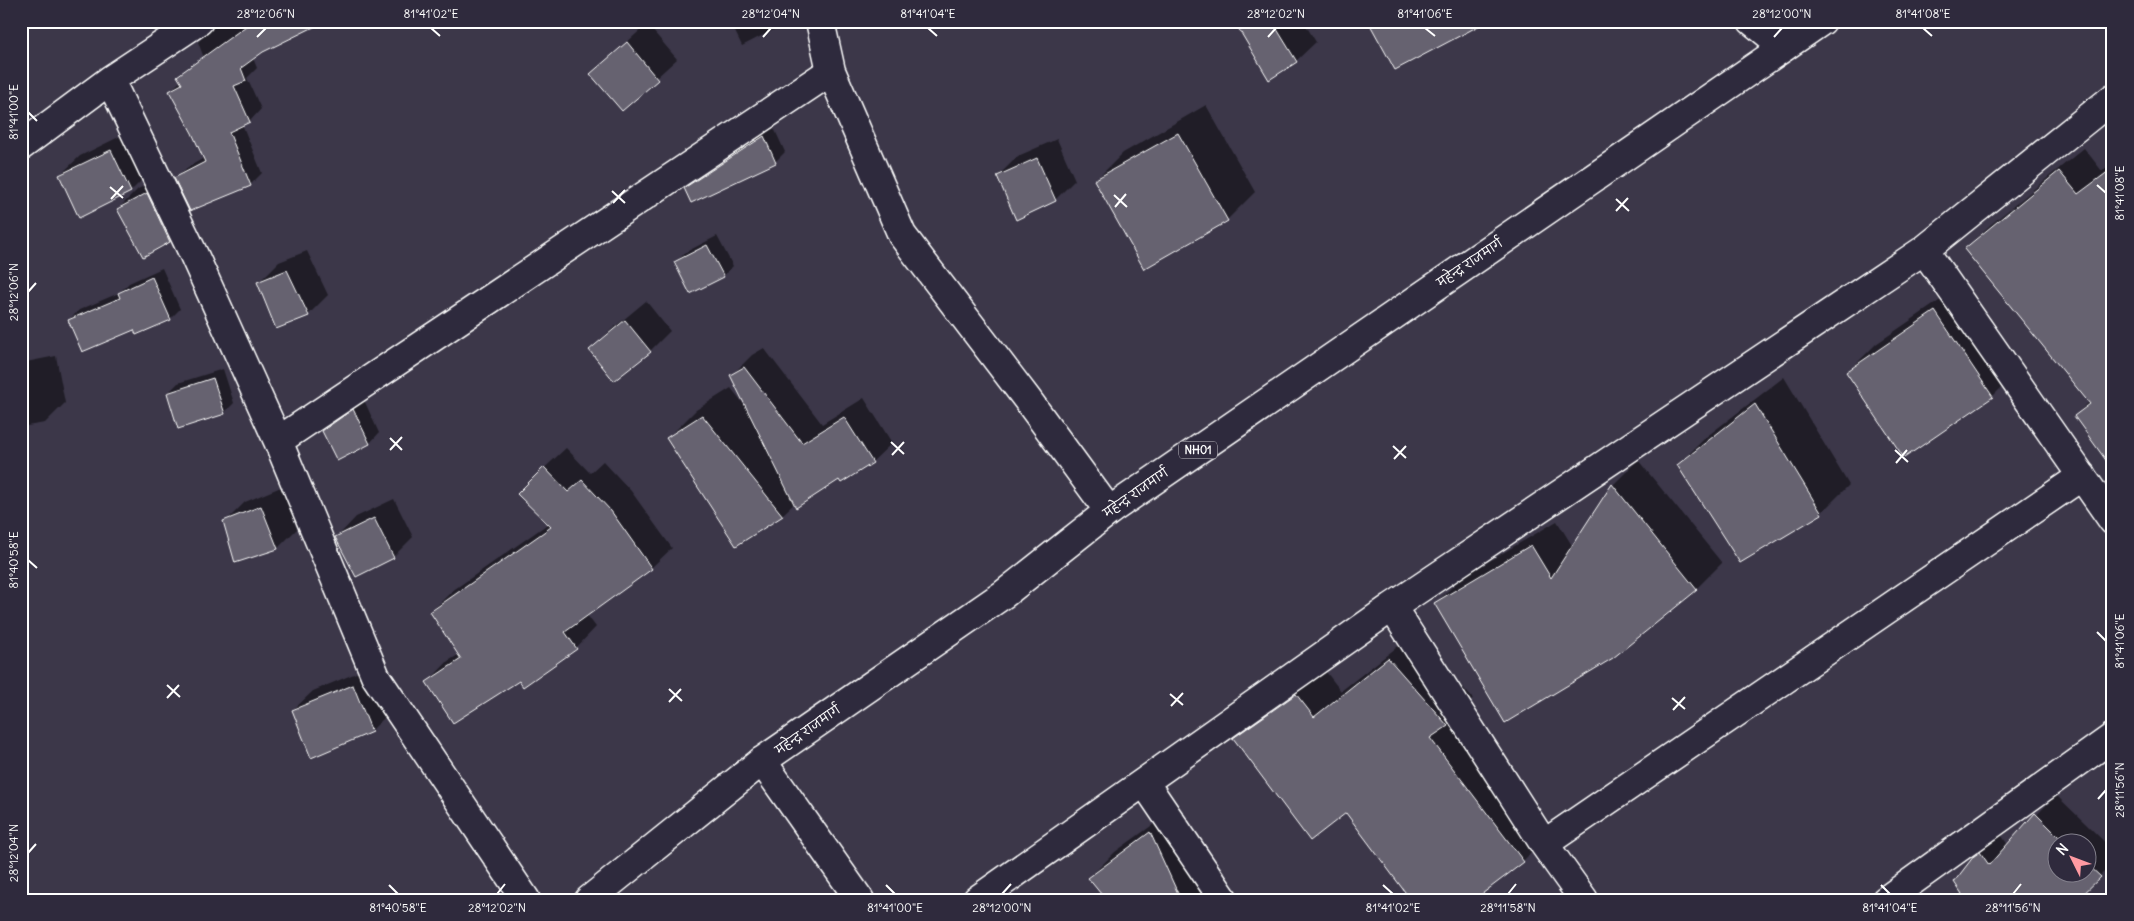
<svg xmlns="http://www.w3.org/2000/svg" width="2134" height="921" viewBox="0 0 2134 921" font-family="Delius,'Playpen Sans Deva',sans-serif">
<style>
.shadow{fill:#0007;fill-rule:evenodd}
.building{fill:#666270;stroke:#fff}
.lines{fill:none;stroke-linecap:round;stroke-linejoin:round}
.minor-casing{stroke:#fff;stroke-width:31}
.trunk-casing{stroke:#fff;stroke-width:31}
.minor{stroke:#2f2a3d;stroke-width:28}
.trunk{stroke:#2f2a3d;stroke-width:28}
.ticks{fill:none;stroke:#fff;stroke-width:2}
.labels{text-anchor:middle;stroke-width:4;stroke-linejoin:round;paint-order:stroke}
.shield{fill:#2f2a3d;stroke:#c1bfc5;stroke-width:1}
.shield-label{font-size:11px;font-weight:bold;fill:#fff}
.street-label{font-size:12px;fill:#fff;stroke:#2f2a3d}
.neatline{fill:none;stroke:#fff;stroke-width:2}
.ticks-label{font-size:12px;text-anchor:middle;fill:#fff}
</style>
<rect width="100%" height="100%" fill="#3c3749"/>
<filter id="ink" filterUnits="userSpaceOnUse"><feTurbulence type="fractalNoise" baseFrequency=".02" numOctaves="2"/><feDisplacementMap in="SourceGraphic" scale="10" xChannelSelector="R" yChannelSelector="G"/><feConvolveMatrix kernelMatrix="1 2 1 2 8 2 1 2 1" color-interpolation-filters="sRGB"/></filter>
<g filter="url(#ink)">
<path class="shadow" d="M 215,21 L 321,21 L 262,51 L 253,58 L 257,68 L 247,78 L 261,109 L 250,121 L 242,124 L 262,173 L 250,185 L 176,178 L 188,167 L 204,158 L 170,91 L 182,80 L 207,66 L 198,42 L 214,26 Z
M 730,21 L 790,21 L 742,46 Z
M 1235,21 L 1309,21 L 1305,24 L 1316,42 L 1296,61 Z
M 647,24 L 677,59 L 622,109 L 592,74 Z
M 1206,105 L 1255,192 L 1227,220 L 1095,181 L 1123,153 Z
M 774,128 L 785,152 L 775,162 L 686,188 L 696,178 Z
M 131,131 L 150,172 L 131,191 L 80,216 L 60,175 L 80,156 Z
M 1057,139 L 1075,180 L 1055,200 L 998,176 L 1018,156 Z
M 2084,148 L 2102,171 L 2113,164 L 2113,453 L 2075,416 L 2089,402 L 1965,249 L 1989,226 Z
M 167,174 L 189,221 L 170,241 L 143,256 L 118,209 L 138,189 Z
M 717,236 L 733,266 L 723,276 L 676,262 L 686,252 Z
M 307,251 L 328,295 L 308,315 L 259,282 L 279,262 Z
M 162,268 L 180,309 L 170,319 L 135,328 L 69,320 L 79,310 L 119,293 L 129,283 Z
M 1964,284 L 2021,368 L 1993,396 L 1904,456 L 1848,372 L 1876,344 Z
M 646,301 L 670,331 L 650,351 L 615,380 L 591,350 L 611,330 Z
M 764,348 L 822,424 L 864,398 L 892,443 L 872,462 L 795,503 L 782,515 L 736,545 L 668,438 L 696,410 L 731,388 L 747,408 L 732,375 L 752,355 Z
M 56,356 L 65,403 L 45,423 L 21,427 L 21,363 Z
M 223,369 L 234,403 L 224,413 L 168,393 L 178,383 Z
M 1784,377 L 1849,485 L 1821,513 L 1740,561 L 1678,465 L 1706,437 Z
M 364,400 L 379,433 L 370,443 L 323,431 L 333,421 Z
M 566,448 L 590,473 L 603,461 L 631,491 L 672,548 L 651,568 L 587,615 L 596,627 L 576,648 L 519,679 L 428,682 L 448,661 L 460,654 L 431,612 L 452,591 L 549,523 L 539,473 Z
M 1638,460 L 1722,563 L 1696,589 L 1612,657 L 1436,603 L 1461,578 L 1557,521 L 1573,547 L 1613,485 Z
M 281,487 L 297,529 L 278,548 L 225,522 L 245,502 Z
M 394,499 L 413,537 L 393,557 L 337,537 L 356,517 Z
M 1415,633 L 1473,699 L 1458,714 L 1549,835 L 1523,861 L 1347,812 L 1235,738 L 1262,712 L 1323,668 L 1341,691 Z
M 373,666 L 391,711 L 371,731 L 293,710 L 313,691 Z
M 2056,795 L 2113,850 L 2113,863 L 2076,900 L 1967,900 L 1975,857 L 2000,833 L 2008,845 ZM 2056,844 L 2086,844 L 2086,874 L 2056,874 Z
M 1176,808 L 1218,900 L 1108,900 L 1089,878 L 1115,852 Z"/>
<path class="building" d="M 253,21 L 326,21 L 263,52 L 241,68 L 246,81 L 234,86 L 250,122 L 229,132 L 251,186 L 190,211 L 174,178 L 205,162 L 192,133 L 169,91 L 182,84 L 177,76 Z
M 1234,21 L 1272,21 L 1297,62 L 1269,80 Z
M 1368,21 L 1488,21 L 1395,70 Z
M 627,42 L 658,80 L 622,111 L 590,74 Z
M 1178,133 L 1228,221 L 1144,269 L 1094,180 Z
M 764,136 L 776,163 L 691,203 L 684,188 Z
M 111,150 L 131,192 L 79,218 L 59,175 Z
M 1037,158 L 1056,201 L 1016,220 L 997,176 Z
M 2113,168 L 2113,470 L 2074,416 L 2090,404 L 1964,249 L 2059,171 L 2078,194 Z
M 147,193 L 170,242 L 143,257 L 117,209 Z
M 707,245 L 724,277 L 690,294 L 674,262 Z
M 287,270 L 309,316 L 276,329 L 257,282 Z
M 152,277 L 171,320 L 136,335 L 134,330 L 82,352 L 68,320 L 120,298 L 118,293 Z
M 1935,311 L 1993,397 L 1904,458 L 1846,372 Z
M 625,320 L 651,352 L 614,381 L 589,350 Z
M 744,367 L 802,443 L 844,417 L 873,463 L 841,483 L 839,480 L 796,508 L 730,375 Z
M 213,378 L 225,414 L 178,429 L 167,393 Z
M 1755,404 L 1822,514 L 1740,563 L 1677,465 Z
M 353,409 L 370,444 L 337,461 L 322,431 Z
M 702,415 L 783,516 L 736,546 L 666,438 Z
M 544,467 L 568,492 L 582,480 L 611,511 L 652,569 L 565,632 L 577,649 L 523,687 L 519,681 L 453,723 L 426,682 L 461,659 L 430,612 L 551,527 L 517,494 Z
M 1612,484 L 1697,590 L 1613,658 L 1505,723 L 1434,603 L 1531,545 L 1551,578 Z
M 261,506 L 278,549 L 235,563 L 223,521 Z
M 374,518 L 394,558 L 356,577 L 335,537 Z
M 1388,658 L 1448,726 L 1430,738 L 1524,862 L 1474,900 L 1411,900 L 1346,813 L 1310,841 L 1233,738 L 1296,694 L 1314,717 Z
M 353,685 L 372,732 L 311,758 L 292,710 Z
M 2035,813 L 2066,844 L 2056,844 L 2056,874 L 2086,874 L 2086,863 L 2101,877 L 2077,900 L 1957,900 L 1962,894 L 1954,882 L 1974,856 L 1980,852 L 1989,865 Z
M 1150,832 L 1181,900 L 1106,900 L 1088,878 Z"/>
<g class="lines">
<g class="minor-casing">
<path id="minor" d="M 820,21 L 831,71 L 902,235 L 1027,399 L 1109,511
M 1752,21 L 1784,47
M 110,80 L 194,255 L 278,441 L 376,677 L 526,900
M 21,146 L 110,80 L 199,21
M 1924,250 L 2113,521
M 278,441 L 831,71
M 1392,607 L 1544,844 L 1584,900
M 762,761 L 860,900
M 1144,782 L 1224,900
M 1544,844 L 2082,476
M 977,900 L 1392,607 L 1924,250 L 2113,98
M 1886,900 L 2113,737"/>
</g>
<g class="trunk-casing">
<path id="trunk" d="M 589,900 L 762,761 L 1004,594 L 1109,511 L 1822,21"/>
</g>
<use href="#minor" class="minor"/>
<use href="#trunk" class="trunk"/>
</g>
</g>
<path class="ticks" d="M 431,28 L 440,36M 928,28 L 937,36M 1425,28 L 1435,36M 1923,28 L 1932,36M 257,37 L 266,28M 763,37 L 771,28M 1268,37 L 1276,28M 1774,37 L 1782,28M 28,112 L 37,121M 2097,185 L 2106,193M 110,187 L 123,198M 612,191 L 625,203M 1114,195 L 1127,207M 111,199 L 123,186M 1616,199 L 1629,211M 613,203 L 625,190M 1115,207 L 1126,194M 1616,211 L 1628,198M 28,292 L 36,283M 390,438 L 402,450M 891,442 L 904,454M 1393,446 L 1406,458M 390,450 L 402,437M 1895,450 L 1908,462M 892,455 L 904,442M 1394,459 L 1406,446M 1896,463 L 1907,450M 28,560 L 37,568M 2097,632 L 2106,641M 167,685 L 180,697M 669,689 L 682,701M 1170,694 L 1183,705M 167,698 L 179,685M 1672,698 L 1685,709M 669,702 L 681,689M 1171,706 L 1183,693M 1673,710 L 1685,697M 2098,799 L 2106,790M 28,853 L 36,844M 389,885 L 398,894M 886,885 L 895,894M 1383,885 L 1393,894M 1881,885 L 1890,894M 497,894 L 505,884M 1002,894 L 1011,884M 1508,894 L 1516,884M 2013,894 L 2021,884"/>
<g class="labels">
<rect class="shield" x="1179" y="441.5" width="38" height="17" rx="4"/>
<g class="shield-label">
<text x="1198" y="454">NH01</text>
</g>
<g class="street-label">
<text transform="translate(1470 263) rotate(-34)" y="4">महेन्द्र राजमार्ग</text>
<text transform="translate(1136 493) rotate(-35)" y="4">महेन्द्र राजमार्ग</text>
<text transform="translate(808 730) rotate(-35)" y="4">महेन्द्र राजमार्ग</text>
</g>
</g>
<rect width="2134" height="921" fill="none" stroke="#2f2a3d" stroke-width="55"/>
<g transform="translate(2072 858) rotate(312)"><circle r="24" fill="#2f2a3d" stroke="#827f8b"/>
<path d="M0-4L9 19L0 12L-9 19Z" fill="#ff9aa2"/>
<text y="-8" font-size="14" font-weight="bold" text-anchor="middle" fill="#ffffff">N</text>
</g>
<rect x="28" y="28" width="2078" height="866" class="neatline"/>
<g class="ticks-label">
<text x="266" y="18">28°12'06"N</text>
<text x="431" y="18">81°41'02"E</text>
<text x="771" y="18">28°12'04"N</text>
<text x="928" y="18">81°41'04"E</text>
<text x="1276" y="18">28°12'02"N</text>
<text x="1425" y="18">81°41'06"E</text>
<text x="1782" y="18">28°12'00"N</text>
<text x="1923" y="18">81°41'08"E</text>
<text transform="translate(14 112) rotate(-90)" y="4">81°41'00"E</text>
<text transform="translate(2120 193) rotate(-90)" y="4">81°41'08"E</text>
<text transform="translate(14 292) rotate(-90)" y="4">28°12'06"N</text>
<text transform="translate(14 560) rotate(-90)" y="4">81°40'58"E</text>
<text transform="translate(2120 641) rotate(-90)" y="4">81°41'06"E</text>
<text transform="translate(2120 790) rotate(-90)" y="4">28°11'56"N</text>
<text transform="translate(14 853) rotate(-90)" y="4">28°12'04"N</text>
<text x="398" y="912">81°40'58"E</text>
<text x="497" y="912">28°12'02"N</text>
<text x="895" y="912">81°41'00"E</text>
<text x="1002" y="912">28°12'00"N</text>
<text x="1393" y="912">81°41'02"E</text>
<text x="1508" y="912">28°11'58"N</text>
<text x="1890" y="912">81°41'04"E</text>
<text x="2013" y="912">28°11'56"N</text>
</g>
</svg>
